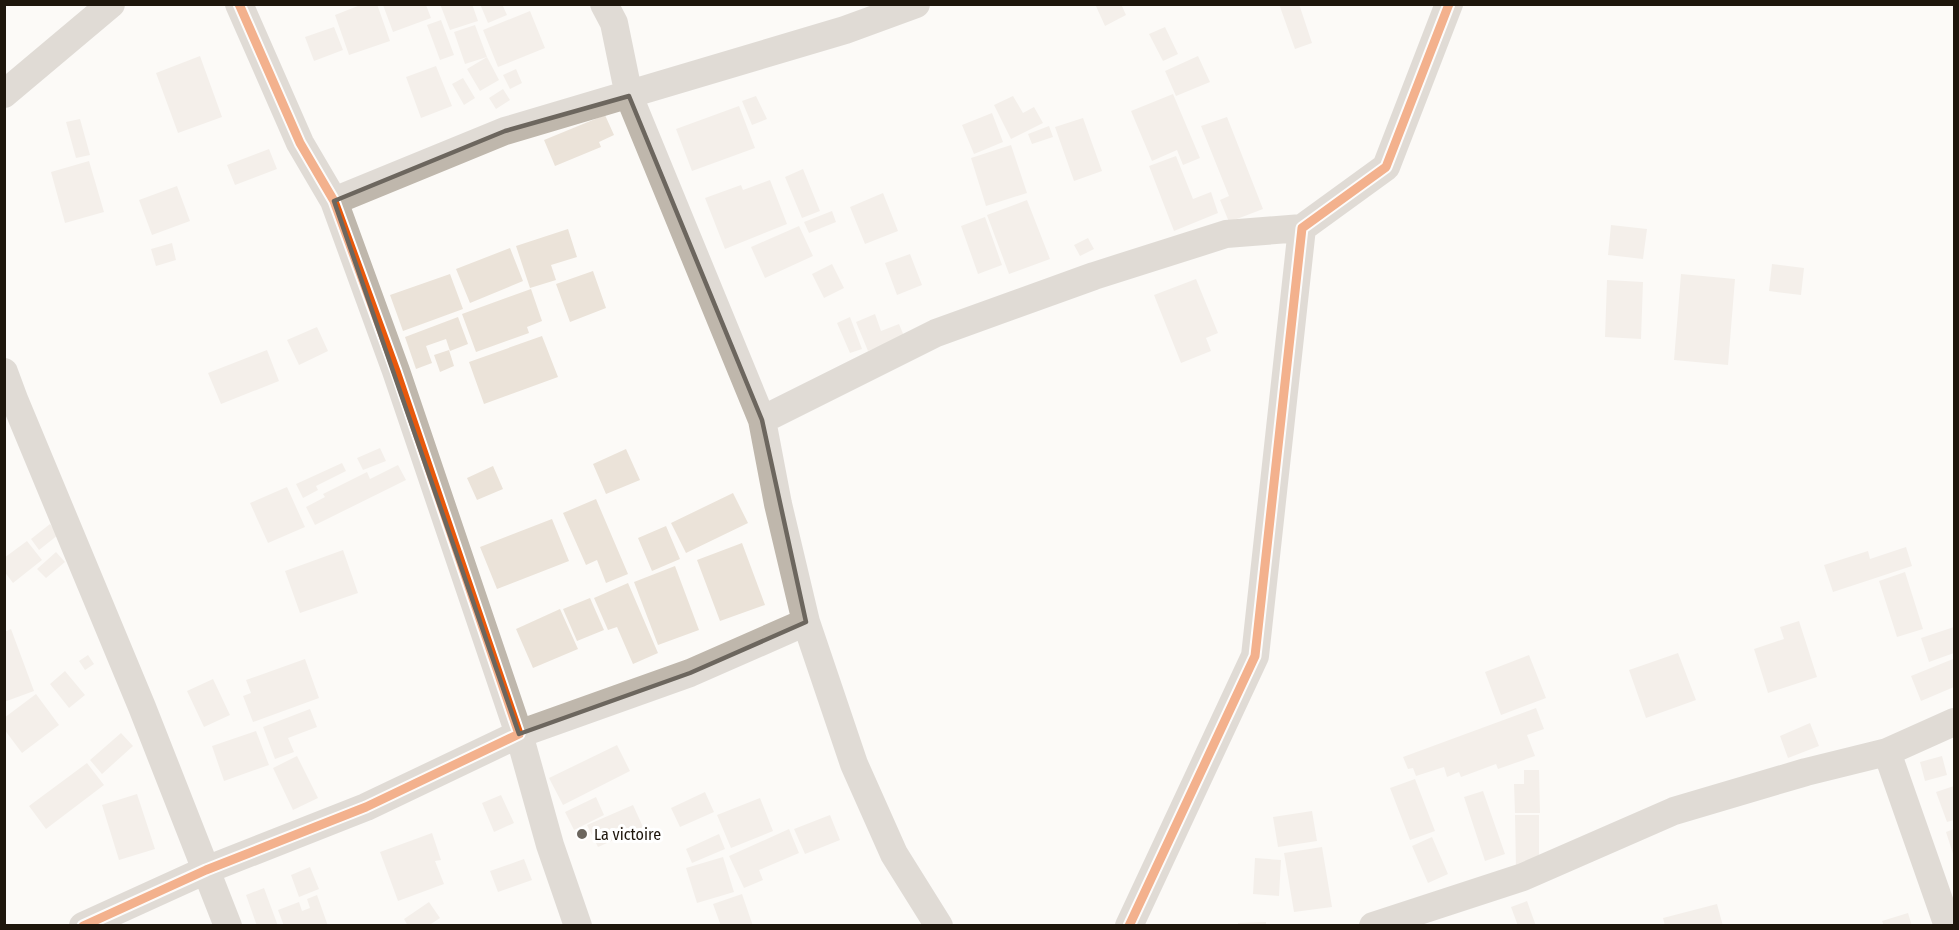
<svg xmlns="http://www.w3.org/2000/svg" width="1959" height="930" viewBox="0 0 1959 930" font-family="'Fira Sans Condensed',sans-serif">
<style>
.building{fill:#ebe3d9}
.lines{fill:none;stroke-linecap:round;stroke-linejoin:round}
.minor{stroke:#bfb7ac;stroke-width:28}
.cycleway-casing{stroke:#fff;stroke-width:13}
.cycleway{stroke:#e8590c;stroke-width:9}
.marked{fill:none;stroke:#6c665e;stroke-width:4.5;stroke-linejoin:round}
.poi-dot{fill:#6c665e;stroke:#fff;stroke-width:2}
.labels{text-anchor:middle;stroke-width:6;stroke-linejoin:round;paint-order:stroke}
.poi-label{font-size:16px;fill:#1e160c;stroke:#fff;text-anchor:start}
</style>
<rect width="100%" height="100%" fill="#fcfaf7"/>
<path class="building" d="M 363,4 L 377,4 L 390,41 L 349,55 L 335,15 Z
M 440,4 L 472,4 L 478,21 L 450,30 Z
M 480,4 L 502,4 L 507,15 L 488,23 Z
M 1095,4 L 1121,4 L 1126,15 L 1105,26 Z
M 1279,4 L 1299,4 L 1312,43 L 1295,49 Z
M 383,5 L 426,5 L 431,18 L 393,32 Z
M 530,11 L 545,48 L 498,67 L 483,30 Z
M 441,20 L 454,55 L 440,60 L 427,25 Z
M 475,25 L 487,57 L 465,64 L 454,32 Z
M 334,27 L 343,50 L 314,61 L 305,37 Z
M 1165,27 L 1178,54 L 1163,61 L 1149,34 Z
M 200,56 L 222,117 L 178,133 L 156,73 Z
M 1198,56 L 1210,82 L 1176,96 L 1165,71 Z
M 487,57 L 499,80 L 480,91 L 467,69 Z
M 436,66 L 452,106 L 421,118 L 406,77 Z
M 516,69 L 522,83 L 510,89 L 503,75 Z
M 463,78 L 475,98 L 464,105 L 452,84 Z
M 503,89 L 510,100 L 496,109 L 489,98 Z
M 1173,94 L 1200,158 L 1183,165 L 1177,150 L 1152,161 L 1131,111 Z
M 756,96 L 767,119 L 752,125 L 742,101 Z
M 1013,96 L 1023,113 L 1034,107 L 1043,123 L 1011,139 L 994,105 Z
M 739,106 L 755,148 L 692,171 L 676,129 Z
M 992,113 L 1003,142 L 974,154 L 962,125 Z
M 605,115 L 614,135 L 599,142 L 601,147 L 555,166 L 544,140 Z
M 1227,117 L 1263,209 L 1229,222 L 1220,200 L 1229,196 L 1201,126 Z
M 1083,118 L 1102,171 L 1074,181 L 1055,127 Z
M 80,119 L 90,155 L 76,158 L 66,122 Z
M 1049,126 L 1053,137 L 1032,144 L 1028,134 Z
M 1011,145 L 1027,193 L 986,206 L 971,158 Z
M 269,149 L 277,169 L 235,185 L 227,165 Z
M 1176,156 L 1193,199 L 1211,192 L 1218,213 L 1174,231 L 1149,166 Z
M 89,161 L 104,212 L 65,223 L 51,172 Z
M 803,169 L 820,211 L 802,218 L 785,177 Z
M 770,180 L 787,224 L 725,249 L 705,198 L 741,185 L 743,190 Z
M 177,186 L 190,221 L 152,235 L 139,200 Z
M 883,193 L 898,231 L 865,244 L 850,207 Z
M 1027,200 L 1050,259 L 1009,274 L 987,215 Z
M 832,211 L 836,222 L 809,233 L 804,222 Z
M 985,217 L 1002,265 L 978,274 L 961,226 Z
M 1611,225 L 1647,229 L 1643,259 L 1608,255 Z
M 799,226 L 813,256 L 765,278 L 751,247 Z
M 568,229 L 577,257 L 551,265 L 556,280 L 530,288 L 516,246 Z
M 1088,238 L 1094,249 L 1080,256 L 1074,245 Z
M 172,243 L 176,260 L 156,266 L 151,249 Z
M 510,248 L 523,281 L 470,303 L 456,269 Z
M 910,254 L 922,285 L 897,295 L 885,263 Z
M 832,264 L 844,288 L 824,298 L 812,274 Z
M 1772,264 L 1804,268 L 1801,295 L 1769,291 Z
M 593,271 L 606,308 L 570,322 L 556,284 Z
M 450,274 L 463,309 L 403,331 L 390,295 Z
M 1681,274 L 1735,279 L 1728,365 L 1674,360 Z
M 1196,279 L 1218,333 L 1206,338 L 1211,351 L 1181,363 L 1154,295 Z
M 1607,280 L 1643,282 L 1641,339 L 1605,337 Z
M 531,289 L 542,321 L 527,327 L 529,333 L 476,352 L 462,314 Z
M 875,314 L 881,331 L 899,324 L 904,336 L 868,351 L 856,322 Z
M 458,317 L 468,344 L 450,351 L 446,339 L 426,346 L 432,363 L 416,369 L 405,337 Z
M 850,317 L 862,349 L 850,353 L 837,323 Z
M 317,327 L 328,351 L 299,365 L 287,340 Z
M 542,336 L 558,377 L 484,404 L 469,362 Z
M 267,350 L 279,381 L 221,404 L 208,373 Z
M 449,350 L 454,366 L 440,372 L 434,355 Z
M 380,448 L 386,461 L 363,470 L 357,458 Z
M 626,449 L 640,480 L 606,494 L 593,464 Z
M 342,463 L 346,471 L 316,486 L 318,490 L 303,498 L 296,484 Z
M 398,465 L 406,480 L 315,525 L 306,507 L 325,497 L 323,494 L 367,472 L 370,479 Z
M 493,466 L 503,489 L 477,500 L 467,478 Z
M 287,487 L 305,527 L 268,543 L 250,503 Z
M 733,493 L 748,523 L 686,553 L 671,523 Z
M 596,499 L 628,574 L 606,583 L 597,560 L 586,565 L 563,513 Z
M 552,519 L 569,561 L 497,589 L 480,547 Z
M 50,524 L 58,535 L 39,550 L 31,539 Z
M 666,526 L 680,559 L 652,571 L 638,538 Z
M 27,541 L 42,560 L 13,583 L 4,571 L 4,558 Z
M 742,543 L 765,605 L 720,621 L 697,560 Z
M 1906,547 L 1912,566 L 1833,592 L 1824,565 L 1868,551 L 1870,559 Z
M 343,550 L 358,593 L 300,613 L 285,571 Z
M 56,552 L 65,562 L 46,578 L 37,569 Z
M 675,566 L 699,630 L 658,645 L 634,582 Z
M 1905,572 L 1923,629 L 1897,637 L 1879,581 Z
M 628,583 L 658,653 L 633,664 L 617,627 L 608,630 L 594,598 Z
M 590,598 L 604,630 L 577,641 L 563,609 Z
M 560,609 L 578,649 L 533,668 L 516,629 Z
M 1799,621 L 1817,677 L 1768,693 L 1754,649 L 1784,639 L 1780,627 Z
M 1954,627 L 1954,653 L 1929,662 L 1921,638 Z
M 11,629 L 34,691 L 4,702 L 4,632 Z
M 1678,653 L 1696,700 L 1646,718 L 1629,670 Z
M 88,655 L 94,664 L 85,670 L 79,661 Z
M 1529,655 L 1546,698 L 1501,715 L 1485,672 Z
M 305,659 L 319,698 L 253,722 L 243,696 L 251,693 L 246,680 Z
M 1953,659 L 1954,687 L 1921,701 L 1911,676 Z
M 65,671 L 85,695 L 69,708 L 50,684 Z
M 213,679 L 230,715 L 204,727 L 187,691 Z
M 36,694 L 59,725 L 22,753 L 4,729 L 4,718 Z
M 1536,708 L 1544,729 L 1527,735 L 1535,756 L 1498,769 L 1496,764 L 1461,777 L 1459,772 L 1447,777 L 1444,767 L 1416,776 L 1413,768 L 1408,769 L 1403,757 Z
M 310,709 L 317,727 L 288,738 L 294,752 L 275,759 L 263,727 Z
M 1810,723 L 1819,746 L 1788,758 L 1780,736 Z
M 256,731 L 269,765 L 224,781 L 212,746 Z
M 121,733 L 133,746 L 102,774 L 90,760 Z
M 617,745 L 630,771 L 563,805 L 549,778 Z
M 297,756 L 318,798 L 293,810 L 273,768 Z
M 1942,756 L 1947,775 L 1925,781 L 1920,762 Z
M 87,763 L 104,785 L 46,829 L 29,806 Z
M 1524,770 L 1539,770 L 1540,813 L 1515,813 L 1514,784 L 1524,784 Z
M 1415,779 L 1435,831 L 1410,840 L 1390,788 Z
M 1954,786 L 1954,820 L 1947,822 L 1936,792 Z
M 1483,791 L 1505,854 L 1485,861 L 1464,797 Z
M 705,792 L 714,812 L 680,827 L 671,808 Z
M 137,794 L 155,849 L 119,860 L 102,805 Z
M 501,795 L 514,823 L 494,832 L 482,803 Z
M 596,797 L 604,815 L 574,830 L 565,812 Z
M 760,798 L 773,831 L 731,848 L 717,815 Z
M 633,805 L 643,827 L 598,847 L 587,825 Z
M 1312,811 L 1317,841 L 1278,847 L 1273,817 Z
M 830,815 L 840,840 L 805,854 L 794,829 Z
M 1515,815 L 1539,815 L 1539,868 L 1516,869 Z
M 789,829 L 799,853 L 759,870 L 763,880 L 744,888 L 729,856 Z
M 1954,829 L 1954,857 L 1946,832 Z
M 432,833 L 441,860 L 435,861 L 444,884 L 398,901 L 380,852 Z
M 719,834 L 725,849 L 692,863 L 686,849 Z
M 1432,837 L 1448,874 L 1428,883 L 1412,846 Z
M 1322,847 L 1332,907 L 1294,912 L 1284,853 Z
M 723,857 L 734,892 L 697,903 L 686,868 Z
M 1255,858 L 1281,860 L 1279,896 L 1253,894 Z
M 524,859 L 532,880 L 498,892 L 490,871 Z
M 310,867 L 319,889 L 299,897 L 291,875 Z
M 264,888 L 278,926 L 257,926 L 246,895 Z
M 742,894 L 753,926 L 721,926 L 713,904 Z
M 317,895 L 328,926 L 284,926 L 278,910 L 299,902 L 302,911 L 310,908 L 307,899 Z
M 1527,901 L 1536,926 L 1518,926 L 1511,907 Z
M 429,902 L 440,918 L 428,926 L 408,926 L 404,919 Z
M 1717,904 L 1723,926 L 1665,926 L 1663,918 Z
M 1908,913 L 1912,926 L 1884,926 L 1882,921 Z
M 1266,922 L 1266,926 L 1238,926 L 1238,923 Z"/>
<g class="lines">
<path class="minor" d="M 604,4 L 614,23 L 629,96 L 762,420 L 778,504 L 806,622 L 854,764 L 894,854 L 939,926
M 4,94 L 111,4
M 334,201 L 505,131 L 845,30 L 916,4
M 4,372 L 14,399 L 142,707 L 228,926
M 762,420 L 936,333 L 1094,276 L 1226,234 L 1302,228
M 1887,752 L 1948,926
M 83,926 L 206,870 L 366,807 L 519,734 L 396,371 L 334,201 L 300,143 L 239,4
M 578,926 L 550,845 L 519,734 L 690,673 L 806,622
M 1129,926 L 1255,656 L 1302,228 L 1386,167 L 1449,4
M 1373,926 L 1523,877 L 1674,811 L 1806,772 L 1887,752 L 1954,722"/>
<g class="cycleway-casing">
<path id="cycleway" d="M 83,926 L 206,870 L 366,807 L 519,734 L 396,371 L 334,201 L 300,143 L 239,4
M 1129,926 L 1255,656 L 1302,228 L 1386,167 L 1449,4"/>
</g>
<use href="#cycleway" class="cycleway"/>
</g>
<path d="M0 0H1959V930H0ZM 629,96 L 762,420 L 806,622 L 690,673 L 519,734 L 334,201 L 505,131 Z" fill="#fcfaf7" fill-opacity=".55" fill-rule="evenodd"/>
<path class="marked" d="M 629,96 L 762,420 L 806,622 L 690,673 L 519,734 L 334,201 L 505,131 Z"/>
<circle class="poi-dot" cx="582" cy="834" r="6"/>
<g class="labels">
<g class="poi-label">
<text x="594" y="840">La victoire</text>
</g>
</g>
<rect width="1959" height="930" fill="none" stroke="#1e160c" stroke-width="12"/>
</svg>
